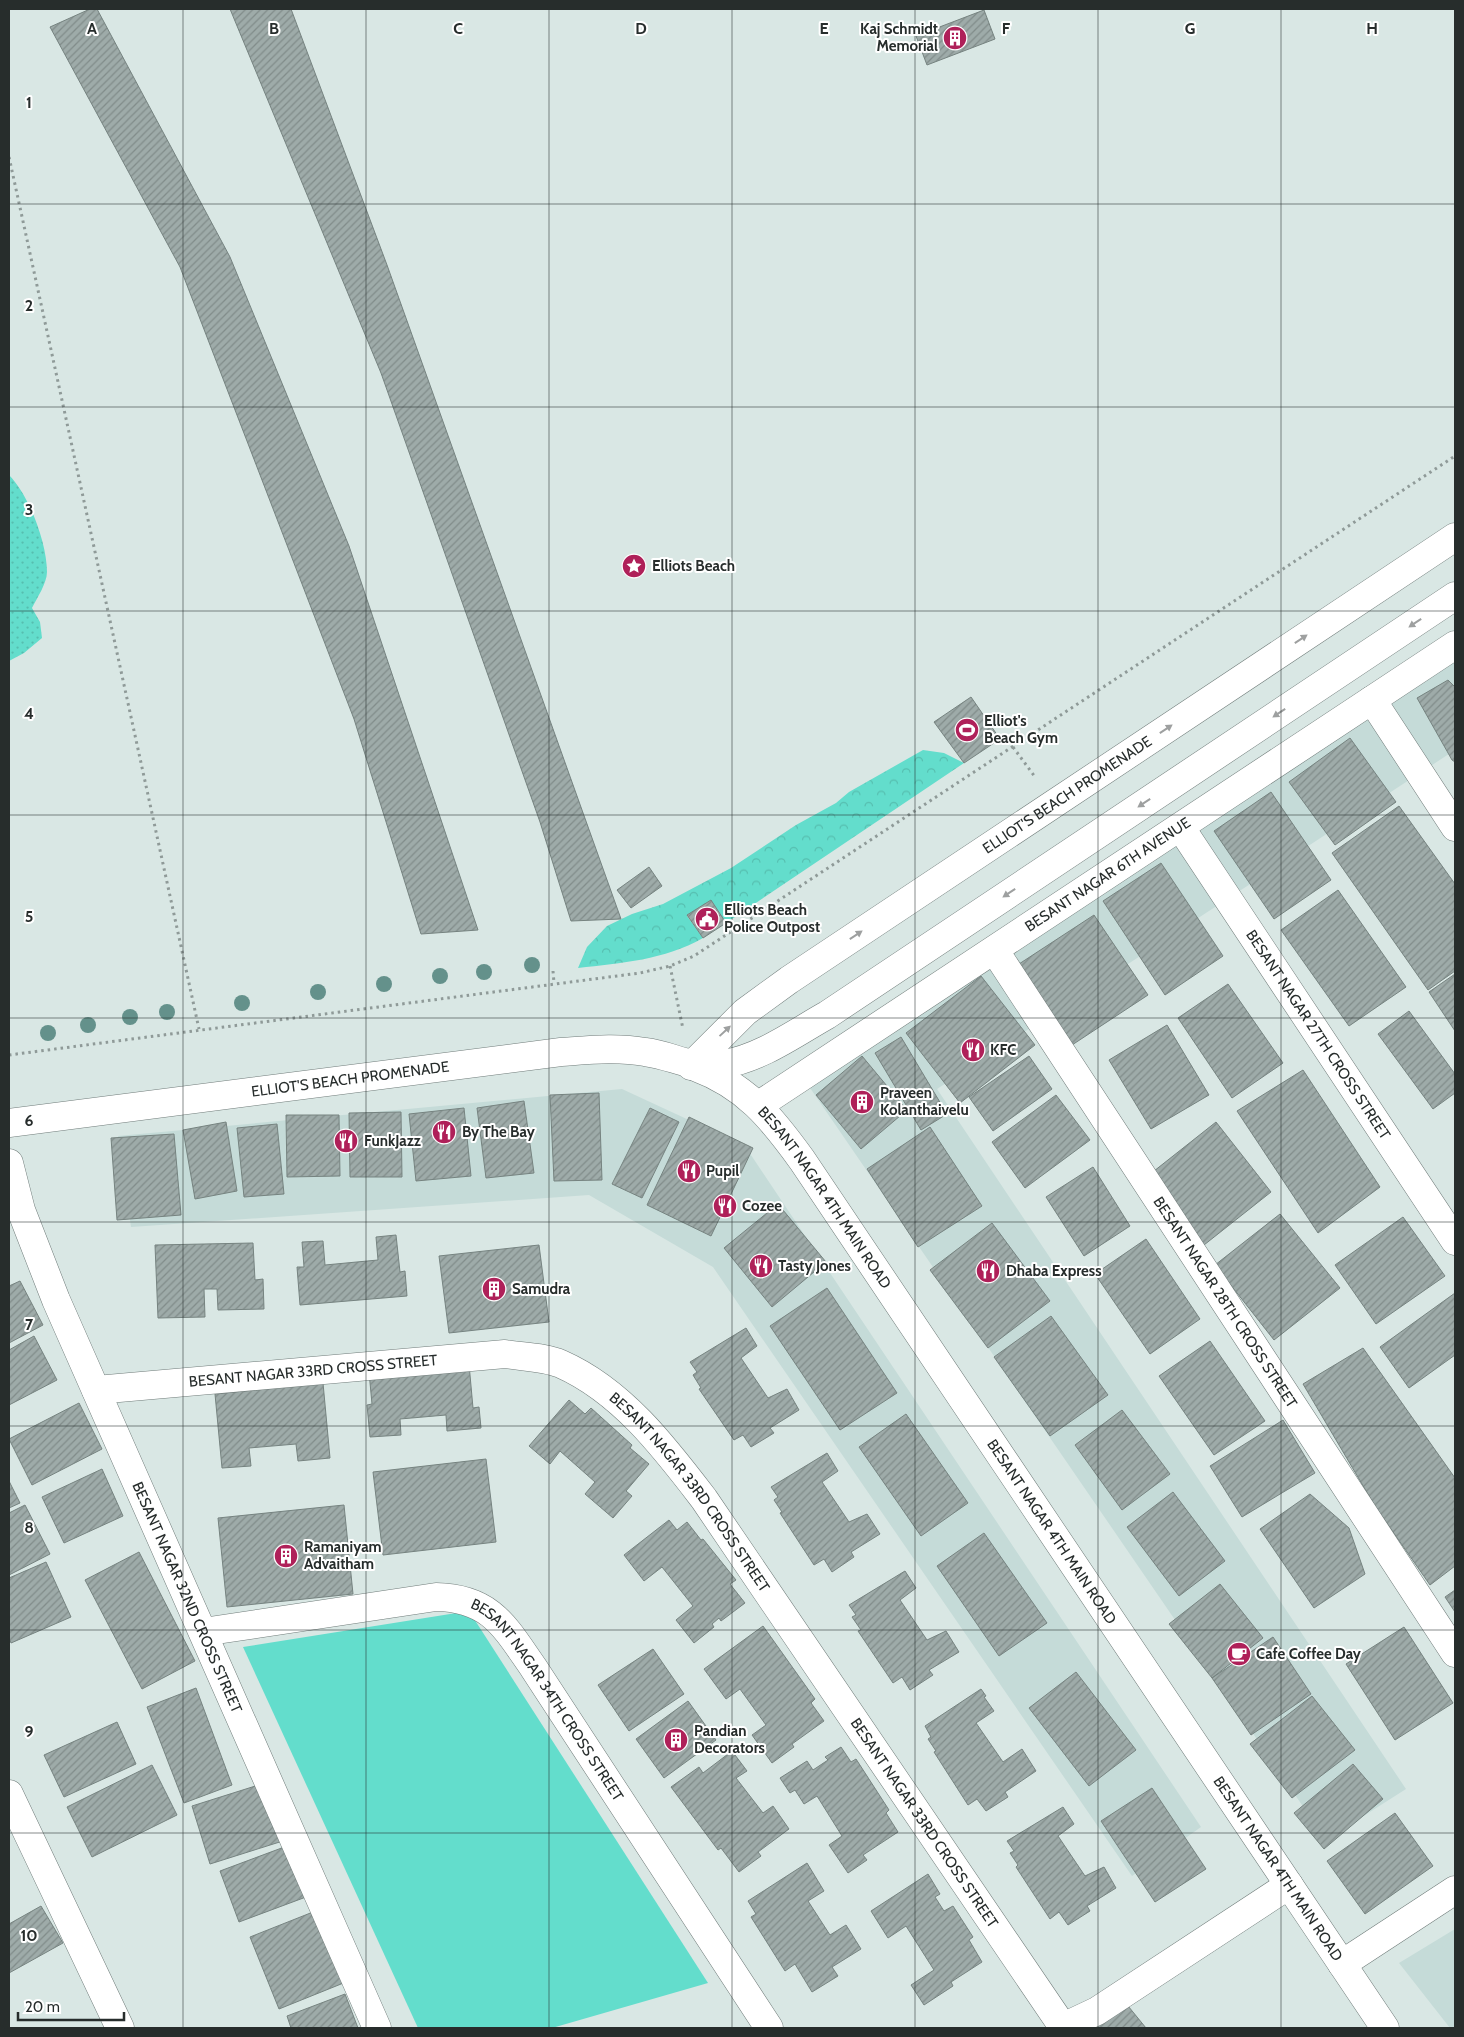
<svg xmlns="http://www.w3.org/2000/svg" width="1464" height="2037" viewBox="0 0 1464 2037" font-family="Cabin,sans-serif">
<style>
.built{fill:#c5dbd8}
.grass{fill:url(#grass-dots)}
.forest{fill:url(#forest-crowns)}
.park{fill:#63ddcc}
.building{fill:url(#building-hatch);stroke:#768380}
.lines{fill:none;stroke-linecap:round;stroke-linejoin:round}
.minor-casing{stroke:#707c7a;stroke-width:29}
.path{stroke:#8f9a98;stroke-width:3;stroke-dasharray:2.5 4;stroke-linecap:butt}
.minor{stroke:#fff;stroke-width:28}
.tree{fill:#64918b}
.oneway{fill:#9ea0a0}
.grid{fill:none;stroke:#272d2c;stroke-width:1;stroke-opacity:0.55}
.labels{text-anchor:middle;stroke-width:4;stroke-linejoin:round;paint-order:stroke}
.poi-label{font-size:15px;font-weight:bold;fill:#272d2c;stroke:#fff;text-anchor:start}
.street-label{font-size:15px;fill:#272d2c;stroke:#fff}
.grid-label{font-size:16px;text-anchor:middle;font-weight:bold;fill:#272d2c;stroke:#fff;stroke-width:4;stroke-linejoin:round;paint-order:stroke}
</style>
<defs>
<pattern id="grass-dots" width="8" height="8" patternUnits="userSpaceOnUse" patternTransform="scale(1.25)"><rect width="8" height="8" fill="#63ddcc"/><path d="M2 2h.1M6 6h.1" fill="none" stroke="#56beaf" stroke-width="1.8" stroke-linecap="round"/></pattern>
<pattern id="forest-crowns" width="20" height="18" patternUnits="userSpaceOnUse" patternTransform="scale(1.25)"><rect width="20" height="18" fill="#63ddcc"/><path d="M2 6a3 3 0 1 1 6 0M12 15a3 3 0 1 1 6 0" fill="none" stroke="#56beaf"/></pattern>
<pattern id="building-hatch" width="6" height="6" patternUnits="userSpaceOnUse" patternTransform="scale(1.25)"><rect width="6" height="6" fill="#9eaba9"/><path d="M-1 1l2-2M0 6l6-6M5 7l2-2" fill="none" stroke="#818c8a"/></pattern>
</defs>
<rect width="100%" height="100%" fill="#d9e7e4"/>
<path class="built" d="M 1455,645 L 1455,750 L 937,1089 L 1406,1789 L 1326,1840 L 795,1066 Z
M 622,1089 L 745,1146 L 1201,1827 L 1132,1876 L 713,1267 L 589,1195 L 131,1227 L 118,1136 Z
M 1455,1929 L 1455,2028 L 1450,2028 L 1399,1963 Z"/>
<path class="grass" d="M 9,475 C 29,495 47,543 47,572 C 47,583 37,598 32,608 L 40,622 L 42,638 L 24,653 L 9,661 Z"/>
<path class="forest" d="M 923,750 L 944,753 L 964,763 L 726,923 L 687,916 L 703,938 C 664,960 622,963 578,968 L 587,947 L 607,926 L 632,914 L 663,904 L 731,868 L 796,825 L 836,803 L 849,792 Z"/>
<path class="park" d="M 469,1611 L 708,1983 L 552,2028 L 418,2028 L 243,1647 Z"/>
<path class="building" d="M 90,9 L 97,9 L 230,257 L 349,546 L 478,930 L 421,934 L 354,719 L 180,267 L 50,27 Z
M 230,9 L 291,9 L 387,265 L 621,919 L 571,921 L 540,822 L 381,373 Z
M 984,10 L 995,39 L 927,65 L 916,36 Z
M 1448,680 L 1455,687 L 1455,762 L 1452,760 L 1417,698 Z
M 971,697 L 1000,739 L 964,763 L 934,722 Z
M 1350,738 L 1396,802 L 1335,845 L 1289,782 Z
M 1271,792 L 1331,880 L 1274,919 L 1214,831 Z
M 1399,806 L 1455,884 L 1455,971 L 1428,990 L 1332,853 Z
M 1161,863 L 1223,956 L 1165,995 L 1103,901 Z
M 649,867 L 662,886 L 631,908 L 617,890 Z
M 1338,890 L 1406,987 L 1349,1026 L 1281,930 Z
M 711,900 L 726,923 L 703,938 L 687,915 Z
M 1094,915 L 1148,995 L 1072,1045 L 1019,964 Z
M 1455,974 L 1455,1031 L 1429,992 Z
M 981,976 L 1035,1045 L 960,1103 L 906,1033 Z
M 1228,984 L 1283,1063 L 1232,1098 L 1178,1018 Z
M 1409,1011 L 1455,1074 L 1455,1093 L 1433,1109 L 1378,1034 Z
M 1167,1025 L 1209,1095 L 1151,1129 L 1109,1060 Z
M 901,1037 L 947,1114 L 921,1130 L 875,1053 Z
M 862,1056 L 907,1110 L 861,1149 L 816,1095 Z
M 1029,1056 L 1052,1089 L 993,1131 L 969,1097 Z
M 1303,1070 L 1380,1187 L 1318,1233 L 1237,1111 Z
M 599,1093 L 602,1180 L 554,1181 L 550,1095 Z
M 1056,1095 L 1090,1140 L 1025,1188 L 992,1142 Z
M 524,1101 L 534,1173 L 486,1178 L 477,1108 Z
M 464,1108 L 471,1176 L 416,1181 L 409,1114 Z
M 650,1108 L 679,1122 L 642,1198 L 612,1184 Z
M 401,1112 L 402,1177 L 350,1177 L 349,1113 Z
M 286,1115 L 339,1115 L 340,1176 L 287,1177 Z
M 689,1117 L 753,1148 L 711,1236 L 647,1205 Z
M 226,1122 L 237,1191 L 195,1199 L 183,1130 Z
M 1216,1122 L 1271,1192 L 1204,1245 L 1149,1175 Z
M 277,1124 L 284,1194 L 244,1197 L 237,1128 Z
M 930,1127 L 982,1206 L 918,1247 L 867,1169 Z
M 174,1134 L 181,1215 L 117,1220 L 111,1138 Z
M 1093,1167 L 1130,1226 L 1084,1256 L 1046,1197 Z
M 778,1204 L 826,1262 L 772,1307 L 724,1248 Z
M 1280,1214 L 1340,1288 L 1274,1340 L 1215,1265 Z
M 1403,1217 L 1445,1276 L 1376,1324 L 1335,1265 Z
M 992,1223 L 1050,1301 L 988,1348 L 930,1270 Z
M 396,1235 L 400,1272 L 405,1271 L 407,1296 L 300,1305 L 297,1267 L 304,1267 L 302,1242 L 323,1241 L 325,1265 L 378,1260 L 376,1237 Z
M 1146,1239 L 1200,1319 L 1150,1354 L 1095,1274 Z
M 253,1243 L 255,1280 L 263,1279 L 264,1309 L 218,1310 L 217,1289 L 204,1289 L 205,1317 L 158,1318 L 155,1245 Z
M 539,1245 L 549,1322 L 449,1333 L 439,1256 Z
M 20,1281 L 43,1325 L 9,1343 L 9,1286 Z
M 827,1288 L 897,1393 L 840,1430 L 770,1326 Z
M 1455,1293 L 1455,1355 L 1409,1388 L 1380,1347 Z
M 1051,1316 L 1108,1395 L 1050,1436 L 994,1357 Z
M 746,1328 L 757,1346 L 741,1358 L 768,1398 L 787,1389 L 799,1410 L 770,1428 L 774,1433 L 751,1447 L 743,1435 L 734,1440 L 699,1389 L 701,1388 L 693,1375 L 697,1372 L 690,1362 Z
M 34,1336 L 57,1380 L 9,1405 L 9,1350 Z
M 1210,1341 L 1265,1421 L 1214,1455 L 1159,1376 Z
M 1363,1348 L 1455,1478 L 1455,1566 L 1430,1585 L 1375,1506 L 1303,1384 Z
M 469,1364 L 473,1408 L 479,1407 L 481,1428 L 447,1431 L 446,1415 L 400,1419 L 401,1435 L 370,1437 L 367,1405 L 372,1404 L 369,1372 Z
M 323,1383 L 330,1458 L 298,1461 L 296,1444 L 249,1448 L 251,1466 L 222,1468 L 215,1394 Z
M 569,1400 L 585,1414 L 591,1408 L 632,1445 L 630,1448 L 649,1464 L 626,1491 L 632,1496 L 613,1518 L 585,1494 L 595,1482 L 560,1451 L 550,1464 L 529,1446 Z
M 79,1403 L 102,1449 L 32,1485 L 9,1439 Z
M 1122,1410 L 1170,1474 L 1122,1510 L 1075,1445 Z
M 906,1414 L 968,1503 L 921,1536 L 859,1447 Z
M 1283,1420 L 1315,1473 L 1242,1517 L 1210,1466 Z
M 827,1453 L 838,1471 L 822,1482 L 849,1522 L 867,1514 L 880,1534 L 851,1552 L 854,1557 L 832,1572 L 824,1559 L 814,1565 L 780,1513 L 782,1512 L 774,1500 L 778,1497 L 771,1487 Z
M 486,1459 L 496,1542 L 383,1555 L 373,1472 Z
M 102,1469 L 123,1516 L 64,1543 L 42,1497 Z
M 9,1481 L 20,1503 L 9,1508 Z
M 1173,1492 L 1225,1561 L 1179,1596 L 1127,1527 Z
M 1310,1494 L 1349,1528 L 1365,1574 L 1314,1608 L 1260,1529 Z
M 25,1505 L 50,1554 L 9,1575 L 9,1513 Z
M 344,1505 L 353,1594 L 227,1607 L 218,1518 Z
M 669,1520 L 677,1530 L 687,1522 L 701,1540 L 703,1539 L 736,1580 L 730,1584 L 745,1603 L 721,1621 L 719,1618 L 712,1624 L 714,1627 L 694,1643 L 676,1620 L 693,1606 L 662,1567 L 644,1581 L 624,1555 Z
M 984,1533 L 1047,1623 L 999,1656 L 937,1566 Z
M 139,1552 L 195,1661 L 142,1689 L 85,1580 Z
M 46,1562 L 71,1617 L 11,1643 L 9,1638 L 9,1578 Z
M 905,1571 L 916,1588 L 900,1600 L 927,1640 L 946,1631 L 959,1652 L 929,1670 L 933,1675 L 910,1690 L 902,1677 L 893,1683 L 858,1631 L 861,1630 L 852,1617 L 856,1615 L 849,1605 Z
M 1220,1584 L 1263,1638 L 1212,1678 L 1169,1624 Z
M 1455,1590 L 1455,1612 L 1445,1597 Z
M 763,1626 L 815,1699 L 811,1703 L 824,1721 L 792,1744 L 794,1747 L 772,1763 L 752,1735 L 766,1725 L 740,1689 L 726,1699 L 704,1669 Z
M 1404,1627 L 1453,1703 L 1395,1740 L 1346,1664 Z
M 1273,1637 L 1311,1694 L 1251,1735 L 1212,1678 Z
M 653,1649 L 684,1694 L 629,1731 L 598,1685 Z
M 1076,1672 L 1136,1750 L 1089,1786 L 1029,1708 Z
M 196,1688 L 232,1785 L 184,1803 L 147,1707 Z
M 981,1689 L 986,1696 L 984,1697 L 994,1711 L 976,1723 L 1003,1762 L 1022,1749 L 1036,1771 L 1005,1792 L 1008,1797 L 986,1811 L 977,1799 L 968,1805 L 934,1752 L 936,1751 L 928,1739 L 931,1737 L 925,1726 Z
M 1312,1696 L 1355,1750 L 1292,1798 L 1250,1744 Z
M 688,1701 L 716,1740 L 664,1778 L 636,1739 Z
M 117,1722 L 136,1764 L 64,1797 L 44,1755 Z
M 841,1747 L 851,1762 L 856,1759 L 889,1810 L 886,1813 L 898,1832 L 863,1855 L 867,1860 L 848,1873 L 829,1845 L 842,1836 L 817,1796 L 804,1804 L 795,1790 L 790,1793 L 780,1778 L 807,1761 L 813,1770 L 828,1760 L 825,1757 Z
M 732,1751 L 747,1771 L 736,1778 L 763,1813 L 773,1806 L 789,1829 L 758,1852 L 761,1856 L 739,1872 L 721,1848 L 718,1850 L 671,1787 L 699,1767 L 703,1773 Z
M 1353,1764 L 1383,1799 L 1324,1849 L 1294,1813 Z
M 152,1765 L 177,1815 L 92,1857 L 67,1807 Z
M 268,1782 L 286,1840 L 210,1864 L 192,1806 Z
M 1152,1788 L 1206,1869 L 1155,1902 L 1101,1821 Z
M 1063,1807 L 1074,1824 L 1058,1836 L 1085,1876 L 1104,1867 L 1116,1888 L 1087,1906 L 1090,1911 L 1068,1925 L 1059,1912 L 1050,1919 L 1016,1867 L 1018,1865 L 1010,1853 L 1014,1851 L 1007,1841 Z
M 1395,1813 L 1433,1866 L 1365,1914 L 1327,1861 Z
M 287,1846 L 306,1897 L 239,1922 L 220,1871 Z
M 807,1863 L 824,1891 L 808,1901 L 830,1935 L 846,1925 L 861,1949 L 832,1967 L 838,1976 L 812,1992 L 795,1964 L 785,1971 L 751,1917 L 756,1914 L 748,1901 Z
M 928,1874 L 940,1894 L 935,1897 L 944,1911 L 953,1906 L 973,1937 L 969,1940 L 982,1962 L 951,1982 L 953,1986 L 924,2005 L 911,1985 L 934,1970 L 906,1926 L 888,1938 L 871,1911 Z
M 41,1906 L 63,1943 L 9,1973 L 9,1924 Z
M 318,1910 L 346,1982 L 279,2009 L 250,1937 Z
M 345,1994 L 358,2028 L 291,2028 L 287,2016 Z
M 1124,2001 L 1146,2028 L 1089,2028 Z"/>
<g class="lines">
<g class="minor-casing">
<g id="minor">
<path d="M 1372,700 L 1455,827"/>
<path id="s1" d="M 1181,828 L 1455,1241"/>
<path id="s2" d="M 995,951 L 1455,1653"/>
<path id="s3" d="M 691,1066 L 745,1012 L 789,980 L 1455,537"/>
<path id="s4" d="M 695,1067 C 746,1086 771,1117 802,1160 L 1385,2028"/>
<path id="s5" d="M 759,1105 L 1455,645"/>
<path id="s6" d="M 9,1123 L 561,1052 C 590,1050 617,1047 645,1052 C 676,1056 690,1070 724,1064 C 761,1058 795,1033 827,1015 L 1455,596"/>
<path id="s7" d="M 9,1163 L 21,1210 L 56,1300 L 377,2028"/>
<path id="s8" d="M 96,1390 L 505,1354 C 523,1357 545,1357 561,1364 C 622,1391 665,1448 704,1499 L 1063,2027"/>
<path id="s9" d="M 203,1632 L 436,1597 C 491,1598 505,1627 533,1667 L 769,2028"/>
<path d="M 9,1794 L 120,2028"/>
<path d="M 1342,1964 L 1455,1890"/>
<path d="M 1061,2028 L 1097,2011 L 1289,1885"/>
</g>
</g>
<path class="path" d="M 9,157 L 199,1029
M 1013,747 L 1035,777
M 670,966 L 683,1029
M 553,971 L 554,983
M 9,1055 L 640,973 L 670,966 L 694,956 L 1455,456"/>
<use href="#minor" class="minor"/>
</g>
<g class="tree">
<circle cx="532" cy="965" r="8"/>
<circle cx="484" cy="972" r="8"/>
<circle cx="440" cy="976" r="8"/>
<circle cx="384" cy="984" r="8"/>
<circle cx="318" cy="992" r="8"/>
<circle cx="242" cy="1003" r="8"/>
<circle cx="167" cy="1012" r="8"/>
<circle cx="130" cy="1017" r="8"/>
<circle cx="88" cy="1025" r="8"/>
<circle cx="48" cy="1033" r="8"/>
</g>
<defs><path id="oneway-solid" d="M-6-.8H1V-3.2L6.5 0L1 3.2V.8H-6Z" transform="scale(1.25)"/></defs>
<g class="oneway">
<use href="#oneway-solid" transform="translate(1415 623) rotate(146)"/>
<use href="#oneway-solid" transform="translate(1301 639) rotate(-34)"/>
<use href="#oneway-solid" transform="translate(1279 713) rotate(146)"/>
<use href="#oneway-solid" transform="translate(1166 729) rotate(-34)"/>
<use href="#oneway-solid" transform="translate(1144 803) rotate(146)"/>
<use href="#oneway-solid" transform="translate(1009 893) rotate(146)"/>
<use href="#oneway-solid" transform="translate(856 935) rotate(-34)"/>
<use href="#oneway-solid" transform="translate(725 1031) rotate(-43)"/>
</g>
<path class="grid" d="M 183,9 L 183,2028M 366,9 L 366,2028M 549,9 L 549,2028M 732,9 L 732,2028M 915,9 L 915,2028M 1098,9 L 1098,2028M 1281,9 L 1281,2028M 9,204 L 1455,204M 9,407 L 1455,407M 9,611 L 1455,611M 9,815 L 1455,815M 9,1018 L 1455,1018M 9,1222 L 1455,1222M 9,1426 L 1455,1426M 9,1630 L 1455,1630M 9,1833 L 1455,1833"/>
<defs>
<g id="building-disc" transform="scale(1.25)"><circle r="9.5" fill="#af2059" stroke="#fff"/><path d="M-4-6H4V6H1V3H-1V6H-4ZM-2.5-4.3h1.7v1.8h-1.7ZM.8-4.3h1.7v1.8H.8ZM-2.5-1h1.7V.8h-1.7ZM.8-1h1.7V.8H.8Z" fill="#fff"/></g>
<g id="sight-disc" transform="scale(1.25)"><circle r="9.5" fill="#af2059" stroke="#fff"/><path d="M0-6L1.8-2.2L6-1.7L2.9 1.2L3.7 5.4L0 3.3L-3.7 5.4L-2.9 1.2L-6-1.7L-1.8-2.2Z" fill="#fff"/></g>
<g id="stadium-disc" transform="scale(1.25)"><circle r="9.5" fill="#af2059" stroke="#fff"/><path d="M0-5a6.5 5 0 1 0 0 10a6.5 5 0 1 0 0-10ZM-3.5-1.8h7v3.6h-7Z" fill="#fff"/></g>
<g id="civic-disc" transform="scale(1.25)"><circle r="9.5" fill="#af2059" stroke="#fff"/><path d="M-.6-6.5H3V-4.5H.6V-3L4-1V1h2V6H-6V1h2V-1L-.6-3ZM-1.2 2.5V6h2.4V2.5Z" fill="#fff"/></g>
<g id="restaurant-disc" transform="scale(1.25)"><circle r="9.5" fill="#af2059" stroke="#fff"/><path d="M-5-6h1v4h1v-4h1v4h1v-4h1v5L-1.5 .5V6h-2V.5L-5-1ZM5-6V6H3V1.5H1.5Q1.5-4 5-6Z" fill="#fff"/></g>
<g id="cafe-disc" transform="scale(1.25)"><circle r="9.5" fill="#af2059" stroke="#fff"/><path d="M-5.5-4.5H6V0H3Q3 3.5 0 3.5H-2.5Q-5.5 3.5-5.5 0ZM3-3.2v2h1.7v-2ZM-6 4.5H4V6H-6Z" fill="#fff"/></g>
</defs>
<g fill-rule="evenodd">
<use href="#building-disc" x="955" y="38"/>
<use href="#sight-disc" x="634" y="566"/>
<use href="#stadium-disc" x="967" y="730"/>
<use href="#civic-disc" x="707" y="919"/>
<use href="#restaurant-disc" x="973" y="1050"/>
<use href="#building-disc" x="862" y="1102"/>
<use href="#restaurant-disc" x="444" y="1132"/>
<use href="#restaurant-disc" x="346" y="1141"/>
<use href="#restaurant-disc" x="689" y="1171"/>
<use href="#restaurant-disc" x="725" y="1206"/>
<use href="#restaurant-disc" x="761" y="1266"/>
<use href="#restaurant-disc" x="988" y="1271"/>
<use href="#building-disc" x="494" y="1289"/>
<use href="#building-disc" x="286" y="1556"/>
<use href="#cafe-disc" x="1239" y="1654"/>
<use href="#building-disc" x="676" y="1740"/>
</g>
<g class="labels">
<g class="poi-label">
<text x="938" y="34" text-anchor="end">Kaj Schmidt<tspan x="938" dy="17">Memorial</tspan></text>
<text x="652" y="571">Elliots Beach</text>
<text x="984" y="726">Elliot's<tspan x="984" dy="17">Beach Gym</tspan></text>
<text x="724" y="915">Elliots Beach<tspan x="724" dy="17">Police Outpost</tspan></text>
<text x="990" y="1055">KFC</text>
<text x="880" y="1098">Praveen<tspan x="880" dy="17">Kolanthaivelu</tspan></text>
<text x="462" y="1137">By The Bay</text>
<text x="364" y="1146">FunkJazz</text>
<text x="706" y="1176">Pupil</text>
<text x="742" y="1211">Cozee</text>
<text x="778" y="1271">Tasty Jones</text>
<text x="1006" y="1276">Dhaba Express</text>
<text x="512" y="1294">Samudra</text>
<text x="304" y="1552">Ramaniyam<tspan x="304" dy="17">Advaitham</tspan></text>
<text x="1256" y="1659">Cafe Coffee Day</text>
<text x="694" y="1736">Pandian<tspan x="694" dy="17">Decorators</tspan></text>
</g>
<g class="street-label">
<text dy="5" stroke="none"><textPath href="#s3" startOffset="465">ELLIOT'S BEACH PROMENADE</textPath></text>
<text dy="5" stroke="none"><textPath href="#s5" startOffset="418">BESANT NAGAR 6TH AVENUE</textPath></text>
<text dy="5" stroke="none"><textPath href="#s1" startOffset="248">BESANT NAGAR 27TH CROSS STREET</textPath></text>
<text dy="5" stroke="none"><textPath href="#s6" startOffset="344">ELLIOT'S BEACH PROMENADE</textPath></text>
<text dy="5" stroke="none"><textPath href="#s4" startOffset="188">BESANT NAGAR 4TH MAIN ROAD</textPath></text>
<text dy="5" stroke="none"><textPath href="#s2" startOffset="420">BESANT NAGAR 28TH CROSS STREET</textPath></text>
<text dy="5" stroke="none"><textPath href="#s8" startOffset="218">BESANT NAGAR 33RD CROSS STREET</textPath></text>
<text dy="5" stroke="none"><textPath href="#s8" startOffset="652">BESANT NAGAR 33RD CROSS STREET</textPath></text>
<text dy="5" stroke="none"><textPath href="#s4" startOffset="592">BESANT NAGAR 4TH MAIN ROAD</textPath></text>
<text dy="5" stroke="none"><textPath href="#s7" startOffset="470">BESANT NAGAR 32ND CROSS STREET</textPath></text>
<text dy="5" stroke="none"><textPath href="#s9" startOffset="396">BESANT NAGAR 34TH CROSS STREET</textPath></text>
<text dy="5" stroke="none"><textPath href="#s8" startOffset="1058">BESANT NAGAR 33RD CROSS STREET</textPath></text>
<text dy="5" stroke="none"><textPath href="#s4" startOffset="998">BESANT NAGAR 4TH MAIN ROAD</textPath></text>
</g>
</g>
<g class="grid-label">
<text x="92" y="34">A</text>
<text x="274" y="34">B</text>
<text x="458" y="34">C</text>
<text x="641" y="34">D</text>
<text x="824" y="34">E</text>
<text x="1006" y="34">F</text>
<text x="1190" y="34">G</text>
<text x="1372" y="34">H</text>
<text x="29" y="108">1</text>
<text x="29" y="311">2</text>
<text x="29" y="515">3</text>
<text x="29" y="719">4</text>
<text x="29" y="922">5</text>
<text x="29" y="1126">6</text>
<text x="29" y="1330">7</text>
<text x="29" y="1533">8</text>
<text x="29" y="1737">9</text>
<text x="29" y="1941">10</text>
</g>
<rect width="1464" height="2037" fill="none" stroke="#272d2c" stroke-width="20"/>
<path d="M18 2012v8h106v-8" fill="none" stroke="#272d2c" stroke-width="2.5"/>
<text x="25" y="2012" font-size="15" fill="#272d2c" stroke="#ffffff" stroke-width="4" paint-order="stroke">20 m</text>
</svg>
